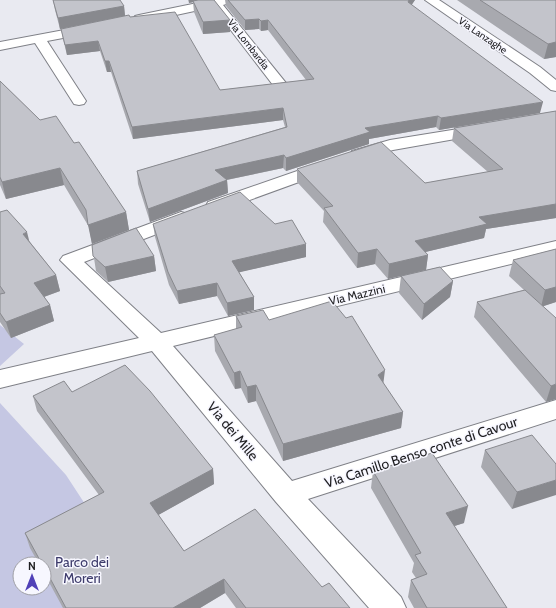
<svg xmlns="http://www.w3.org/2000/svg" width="556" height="608" viewBox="0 0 556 608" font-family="Cabin,sans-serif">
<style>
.green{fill:#c5c7e3;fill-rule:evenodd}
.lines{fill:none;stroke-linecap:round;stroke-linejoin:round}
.minor-casing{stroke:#7f8087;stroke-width:2}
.minor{fill:#fff;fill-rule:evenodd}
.wall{fill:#a8a9af}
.shaded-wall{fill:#88898e}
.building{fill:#c3c4cb;stroke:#88898e}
.labels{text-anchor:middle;stroke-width:3;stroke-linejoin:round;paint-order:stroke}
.far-street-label{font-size:10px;fill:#1e1e21;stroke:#f7f7ff}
.street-label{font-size:12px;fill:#1e1e21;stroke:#f7f7ff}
.near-street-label{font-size:14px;fill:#1e1e21;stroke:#f7f7ff}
.near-park-label{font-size:14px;fill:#3d3b6b;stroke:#f7f7ff}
</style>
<rect width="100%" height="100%" fill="#e9eaf1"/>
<path class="green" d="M 0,325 L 24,344 L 0,366 Z
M 0,403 L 66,475 L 153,608 L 0,608 ZM 20,564 L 44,564 L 44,588 L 20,588 Z"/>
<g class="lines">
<g class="minor-casing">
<path id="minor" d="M 212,0 L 235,0 L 233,2 L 223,5 L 286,83 L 288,86 L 286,89 L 281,90 L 276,89 L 213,7 L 139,23 L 135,22 L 133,19 L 135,16 L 139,15 Z
M 425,0 L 439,0 L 540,67 L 556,80 L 556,91 L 551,90 L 530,73 Z
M 91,25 L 95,26 L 97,29 L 95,32 L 47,41 L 86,101 L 84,104 L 79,105 L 74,104 L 35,43 L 0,50 L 0,42 Z
M 483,125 L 489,127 L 491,130 L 489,133 L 393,150 L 358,160 L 352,159 L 350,155 L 352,151 L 390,140 Z
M 326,161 L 332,162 L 335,166 L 332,170 L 222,210 L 215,212 L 208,210 L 206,206 L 208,202 Z
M 181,212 L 188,214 L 191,218 L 188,222 L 84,262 L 161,333 L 556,241 L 556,253 L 173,346 L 292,481 L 556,400 L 556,419 L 308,499 L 401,597 L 406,608 L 369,608 L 276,502 L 152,351 L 0,388 L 0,370 L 139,338 L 60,260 L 63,256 Z"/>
</g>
<use href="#minor" class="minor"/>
</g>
<path class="wall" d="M 53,0 L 124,6 L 125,16 L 60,29 L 55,10 Z
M 188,0 L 214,0 L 230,20 L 230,32 L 203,34 L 194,12 L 193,2 L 189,3 Z
M 225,0 L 415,0 L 411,5 L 540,113 L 439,130 L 436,127 L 369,139 L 369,144 L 286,171 L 283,168 L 227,180 L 228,193 L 150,222 L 138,184 L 137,171 L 285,127 L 283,120 L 133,139 L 111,72 L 107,72 L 100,51 L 67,55 L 63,39 L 61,29 L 130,17 L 220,90 L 306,80 L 268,30 L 261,31 L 259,29 L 245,30 L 226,6 Z
M 457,0 L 556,0 L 556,57 L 544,59 Z
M 0,81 L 40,120 L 74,143 L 126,212 L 129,230 L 92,244 L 89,227 L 64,185 L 6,199 L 0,185 Z
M 556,111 L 556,218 L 486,229 L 484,238 L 425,252 L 428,255 L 426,270 L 388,279 L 375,264 L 357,268 L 323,222 L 324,211 L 297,182 L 297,169 L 425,183 L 488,172 L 452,141 L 454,128 Z
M 0,212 L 30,242 L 56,275 L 60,291 L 44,297 L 50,305 L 54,321 L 11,338 L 0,322 Z
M 153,224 L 275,224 L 306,257 L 239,272 L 254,297 L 254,310 L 228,316 L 217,296 L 179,304 L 169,285 L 155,237 Z
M 92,245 L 154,256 L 156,271 L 108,282 L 96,271 Z
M 556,249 L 556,302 L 543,306 L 556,399 L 546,402 L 474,317 L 477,302 L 524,290 L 509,276 L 513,260 Z
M 401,276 L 453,281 L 450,297 L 422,320 L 399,293 Z
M 236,316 L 269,320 L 383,383 L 403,412 L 401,428 L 283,461 L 256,401 L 248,403 L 241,388 L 235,389 L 215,351 L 214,335 L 236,329 Z
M 72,392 L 213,469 L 214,484 L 158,515 L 184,551 L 322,587 L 350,608 L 236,608 L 225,593 L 200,608 L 63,608 L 44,573 L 44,564 L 39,564 L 30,548 L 25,533 L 99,495 L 37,411 L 33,396 Z
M 485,450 L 556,464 L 512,509 L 481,467 Z
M 373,471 L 464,523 L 454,526 L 507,608 L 414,608 L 408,597 L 411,580 L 416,578 L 412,572 L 414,563 L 371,488 Z"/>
<path class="shaded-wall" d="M 189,0 L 204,0 L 189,3 Z
M 409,0 L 415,0 L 407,12 L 408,2 Z
M 124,6 L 125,16 L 60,29 L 58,18 Z
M 259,19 L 259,29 L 245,30 L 245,20 Z
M 230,20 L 230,32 L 203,34 L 203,22 Z
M 268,20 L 268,30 L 261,31 L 261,21 Z
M 98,41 L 100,51 L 67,55 L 65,45 Z
M 556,42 L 556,57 L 544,59 L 548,44 Z
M 105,61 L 109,61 L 111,72 L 107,72 Z
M 543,102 L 540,113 L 439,130 L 441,118 Z
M 283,108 L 283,120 L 133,139 L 132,127 Z
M 438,116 L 436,127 L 369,139 L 369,144 L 286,171 L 286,158 L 365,128 Z
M 284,155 L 283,168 L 216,182 L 215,170 Z
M 60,168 L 64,185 L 6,199 L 2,182 Z
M 227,180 L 228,193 L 150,222 L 148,209 Z
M 556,204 L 556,218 L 486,229 L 484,238 L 413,255 L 415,241 L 479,217 Z
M 126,212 L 129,230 L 92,244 L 88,225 Z
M 27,232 L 31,248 L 23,234 Z
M 306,244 L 306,257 L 232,274 L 232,261 Z
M 377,249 L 375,264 L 357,268 L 358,253 Z
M 428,255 L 426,270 L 388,279 L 389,264 Z
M 154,256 L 156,271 L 108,282 L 105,267 Z
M 56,275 L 60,291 L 38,299 L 34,283 Z
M 453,281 L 450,297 L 422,320 L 424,304 Z
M 217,283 L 217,296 L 179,304 L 177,291 Z
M 556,287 L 556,302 L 541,307 L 545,290 Z
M 254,297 L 254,310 L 228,316 L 227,303 Z
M 50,305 L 54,321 L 11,338 L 6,322 Z
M 385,370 L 383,386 L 378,375 Z
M 240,371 L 241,388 L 235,389 L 234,373 Z
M 556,384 L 556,399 L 546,402 L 551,386 Z
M 256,385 L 256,401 L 248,403 L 247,387 Z
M 403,412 L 401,428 L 283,461 L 283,444 Z
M 213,469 L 214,484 L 153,518 L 150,503 Z
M 556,480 L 556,495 L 512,509 L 517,492 Z
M 468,506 L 464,523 L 442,530 L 446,513 Z
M 224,579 L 225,593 L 200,608 L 173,608 Z"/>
<path class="building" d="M 53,0 L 120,0 L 124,6 L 58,18 Z
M 198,0 L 214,0 L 230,20 L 203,22 L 193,1 Z
M 228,0 L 409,0 L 408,2 L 543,102 L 441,118 L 438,116 L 365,128 L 370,132 L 286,158 L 284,155 L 215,170 L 227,180 L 148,209 L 137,171 L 287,127 L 283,108 L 132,127 L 109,61 L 105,61 L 98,41 L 65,45 L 61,29 L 129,15 L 130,17 L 175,12 L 220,90 L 314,79 L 268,20 L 261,21 L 259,19 L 245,20 Z
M 480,0 L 556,0 L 556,42 L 548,44 Z
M 0,81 L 40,120 L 56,116 L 74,143 L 79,142 L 126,212 L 88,225 L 86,210 L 60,168 L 2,182 L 0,177 Z
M 556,111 L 556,204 L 479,217 L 487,224 L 415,241 L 428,255 L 389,264 L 377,249 L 358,253 L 324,208 L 333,206 L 297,169 L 381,142 L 425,183 L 503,169 L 454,128 Z
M 240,192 L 275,224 L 292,220 L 306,244 L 232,261 L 254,297 L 227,303 L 217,283 L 177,291 L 168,272 L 153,224 Z
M 7,210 L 27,232 L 23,234 L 56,275 L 34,283 L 50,305 L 6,322 L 0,313 L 0,294 L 5,293 L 0,286 L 0,212 Z
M 136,228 L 154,256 L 105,267 L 93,256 L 92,245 Z
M 556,249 L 556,287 L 545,290 L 513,260 Z
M 440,267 L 453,281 L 424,304 L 401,276 Z
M 525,290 L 556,318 L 556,384 L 551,386 L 477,302 Z
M 332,301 L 346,318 L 352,316 L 385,370 L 378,375 L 403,412 L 283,444 L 256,385 L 247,387 L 240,371 L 234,373 L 214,335 L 242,327 L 236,316 L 263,310 L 269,320 Z
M 125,365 L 150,391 L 213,469 L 150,503 L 184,551 L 255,509 L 322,587 L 329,583 L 350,608 L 246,608 L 224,579 L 173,608 L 66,608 L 44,567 L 44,564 L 42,564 L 25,533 L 104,492 L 33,396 L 64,381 L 72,392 Z
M 532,435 L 556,464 L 556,480 L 517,492 L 485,450 Z
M 432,453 L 468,506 L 446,513 L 507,608 L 427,608 L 411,580 L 427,574 L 415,555 L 421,553 L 373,471 Z"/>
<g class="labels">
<g class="far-street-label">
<text transform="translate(483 35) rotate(34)" y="4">Via Lanzaghe</text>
<text transform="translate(249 44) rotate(52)" y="4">Via Lombardia</text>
</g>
<g class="street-label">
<text transform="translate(357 295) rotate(-13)" y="4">Via Mazzini</text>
</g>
<g class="near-street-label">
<text transform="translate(233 431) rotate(50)" y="5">Via dei Mille</text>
<text transform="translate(421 452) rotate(-18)" y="5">Via Camillo Benso conte di Cavour</text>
</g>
<g class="near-park-label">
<text x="82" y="567">Parco dei<tspan x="82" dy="16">Moreri</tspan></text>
</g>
</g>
<g transform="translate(32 576)"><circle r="19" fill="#f7f7ff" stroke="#a0a0a6"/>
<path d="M0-3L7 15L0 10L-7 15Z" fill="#5141b8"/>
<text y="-6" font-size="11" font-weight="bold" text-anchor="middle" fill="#1e1e21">N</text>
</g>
</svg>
